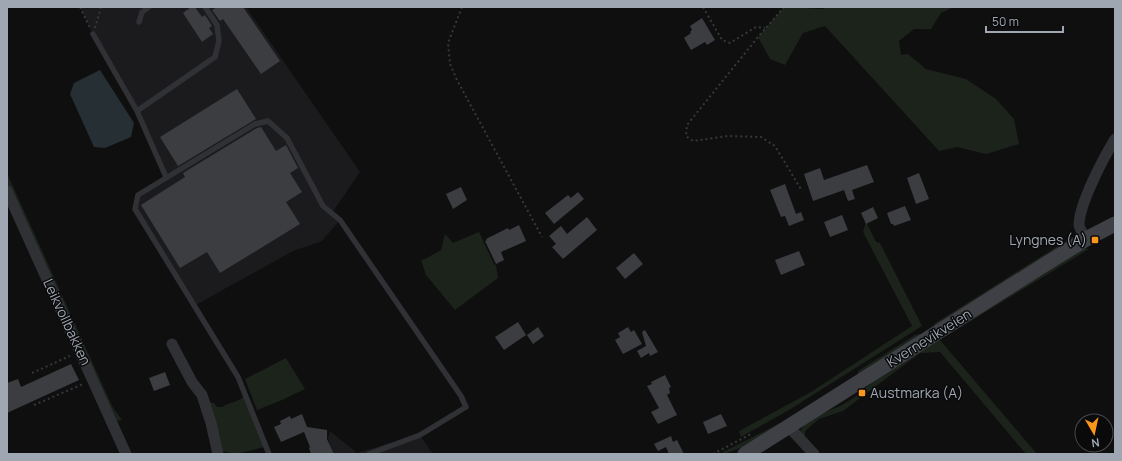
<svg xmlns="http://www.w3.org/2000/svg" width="1122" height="461" viewBox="0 0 1122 461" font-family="Manrope,sans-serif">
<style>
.built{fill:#1b1b1d}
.green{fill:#1b231b}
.water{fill:#252f34}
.building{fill:#3b3d40}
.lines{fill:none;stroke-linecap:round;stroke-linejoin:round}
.path{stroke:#36383c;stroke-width:2;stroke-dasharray:2 3;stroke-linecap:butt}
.service{stroke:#303135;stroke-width:5.5}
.minor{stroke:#303135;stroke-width:11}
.secondary{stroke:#3e4045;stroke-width:15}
.poi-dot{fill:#fa961d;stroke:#0a0a0b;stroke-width:1.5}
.labels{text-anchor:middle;stroke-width:3;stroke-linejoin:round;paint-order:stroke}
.poi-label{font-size:14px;fill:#9fa7b2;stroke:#0a0a0b;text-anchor:end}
.street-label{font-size:14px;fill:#9fa7b2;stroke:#0a0a0b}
</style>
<rect width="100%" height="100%" fill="#0f0f10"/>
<path class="built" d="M 80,7 L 246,7 L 360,172 L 332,213 L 340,220 L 322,241 L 293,251 L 194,306 L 135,209 L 138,195 L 166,178 L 137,111 L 93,34 Z
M 330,431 L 357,453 L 419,434 L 433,454 L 334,454 L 328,439 Z"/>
<path class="green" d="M 784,7 L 823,9 L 828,7 L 954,7 L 941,13 L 931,29 L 914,29 L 899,41 L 901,55 L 908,54 L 926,69 L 966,79 L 996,99 L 1014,119 L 1019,144 L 986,154 L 957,147 L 939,151 L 825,26 L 803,33 L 785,65 L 770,59 L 758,37 Z
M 7,173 L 112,406 L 122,420 L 117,421 L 7,191 Z
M 866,222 L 876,242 L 880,243 L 922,326 L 789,410 L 741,437 L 739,431 L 811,392 L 912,326 L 863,232 Z
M 479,232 L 494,264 L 496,265 L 498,278 L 455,310 L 426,275 L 421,260 L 425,259 L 441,250 L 445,234 L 453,243 Z
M 1072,237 L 1074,237 L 935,326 L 934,324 Z
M 1081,248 L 1089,249 L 946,336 L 944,334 Z
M 920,334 L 919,337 L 858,375 L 858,371 L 915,335 Z
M 937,338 L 940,340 L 1037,454 L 1026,454 L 940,352 L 920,353 L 843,411 L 819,419 L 805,431 L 805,441 L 802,436 L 800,431 C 810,414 831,412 847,402 C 859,395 869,384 880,375 C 898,361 919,350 937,338 Z
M 286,358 L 305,389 L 282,400 L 257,410 L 245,379 Z
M 245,396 L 265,447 C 256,449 246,452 237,453 C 229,454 226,450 218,452 L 204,401 L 214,403 L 217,407 L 222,407 C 230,402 238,402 245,396 Z
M 780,423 L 781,426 L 756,442 L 724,454 L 723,452 Z"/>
<path class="water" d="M 100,70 L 134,123 L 131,137 L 105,148 L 94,147 L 70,94 L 74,83 Z"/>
<path class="building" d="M 191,7 L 195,7 L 202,17 L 205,15 L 212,26 L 209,28 L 213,34 L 202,42 L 183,13 Z
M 217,7 L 243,7 L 280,61 L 261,74 L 223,19 L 220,21 L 212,10 Z
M 702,18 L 715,40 L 707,45 L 705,42 L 691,50 L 684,38 L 691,33 L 690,32 L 692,30 L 690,26 Z
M 237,89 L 256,119 L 178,166 L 160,137 Z
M 261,127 L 276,151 L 286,145 L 298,168 L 290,173 L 302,192 L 286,202 L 300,224 L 220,273 L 207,252 L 180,268 L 141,205 L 185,177 L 183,173 L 257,128 Z
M 867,165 L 874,182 L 852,190 L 855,199 L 848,201 L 844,190 L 813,201 L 804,174 L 820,168 L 824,180 Z
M 919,173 L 929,199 L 916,204 L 907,178 Z
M 785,184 L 796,214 L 801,212 L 804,220 L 789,226 L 785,216 L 781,217 L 770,190 Z
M 461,187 L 467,200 L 453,209 L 446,194 Z
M 578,192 L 584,199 L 554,224 L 545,213 L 568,195 L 571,198 Z
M 905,206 L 911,220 L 894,226 L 893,224 L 891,224 L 887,213 Z
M 873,207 L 878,218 L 866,224 L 861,213 Z
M 842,215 L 848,230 L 830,237 L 824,222 Z
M 587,217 L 597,230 L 563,259 L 552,247 L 556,244 L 549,236 L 561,226 L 567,234 Z
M 519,225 L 526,241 L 501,252 L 504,260 L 496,264 L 485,241 L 487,240 L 486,239 L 508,228 L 509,230 Z
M 799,251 L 805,265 L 781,275 L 775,260 Z
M 634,253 L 643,264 L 625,279 L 616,268 Z
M 518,322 L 526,335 L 504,350 L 495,337 Z
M 538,327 L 544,336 L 533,344 L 527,335 Z
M 628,327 L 631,332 L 634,330 L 642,344 L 623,354 L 615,340 L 620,337 L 618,333 Z
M 645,330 L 658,352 L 650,356 L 649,353 L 641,358 L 637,351 L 646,346 L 642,332 Z
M 71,364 L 79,380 L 7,413 L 7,383 L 18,379 L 21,387 Z
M 165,372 L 170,385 L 154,391 L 149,378 Z
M 665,375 L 671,387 L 669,388 L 670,393 L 667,395 L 677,415 L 658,424 L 651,412 L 659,408 L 647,386 L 652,384 L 651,382 Z
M 302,414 L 307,427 L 327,430 L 327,439 L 334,454 L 311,454 L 309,448 L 310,447 L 304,432 L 281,442 L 274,427 L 281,424 L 280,421 L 290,416 L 291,419 Z
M 721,414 L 727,426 L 708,434 L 703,422 Z
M 671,436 L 673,442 L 677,440 L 684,454 L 669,454 L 666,447 L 658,451 L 654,444 Z"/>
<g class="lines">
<path class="path" d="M 80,7 L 90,28
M 462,7 L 448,43 L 450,64 L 457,80 L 542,237
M 703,7 L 722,40 L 730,43 L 756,27 L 765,28
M 784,7 L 758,37 L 687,125 L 686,136 L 693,141 L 728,136 L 761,137 L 775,146 L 802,191
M 95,28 L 101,7
M 32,373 L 70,356
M 34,405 L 83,384
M 713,454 L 751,434"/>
<path class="service" d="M 139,22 L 142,12 L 149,7
M 93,34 L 137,111 L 166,177
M 137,111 L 215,57 L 219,41 L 217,25 L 205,7
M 269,454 L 238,377 L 135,209 L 138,195 L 255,124 L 268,121 L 287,138 L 323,206 L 340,220 L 461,396 L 466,407 L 420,435 L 369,454"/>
<path class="minor" d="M 7,191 L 126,454
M 1086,239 C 1084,235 1080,230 1079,225 C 1079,204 1104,157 1115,139
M 172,344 L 192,382 L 202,395 L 211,423 L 218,454
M 789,427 L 814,454"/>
<path class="secondary" d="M 745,454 L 1052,260 L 1086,239 L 1115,224"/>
</g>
<g class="poi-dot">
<rect x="1091" y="236" width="8" height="8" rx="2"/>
<rect x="858" y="389" width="8" height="8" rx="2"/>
</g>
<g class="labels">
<g class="poi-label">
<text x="1087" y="245">Lyngnes (A)</text>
<text x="870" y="398" text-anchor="start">Austmarka (A)</text>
</g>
<g class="street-label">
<text transform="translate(67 322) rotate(65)" y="5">Leikvollbakken</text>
<text transform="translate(929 338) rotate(-32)" y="5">Kvernevikveien</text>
</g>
</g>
<rect width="1122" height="461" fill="none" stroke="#9fa7b2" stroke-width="16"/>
<g transform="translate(1094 433) rotate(171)"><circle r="19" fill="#0a0a0b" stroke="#46494e"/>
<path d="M0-3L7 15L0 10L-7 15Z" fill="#fa961d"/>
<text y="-6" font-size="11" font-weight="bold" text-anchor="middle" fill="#9fa7b2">N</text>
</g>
<path d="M986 26v6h77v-6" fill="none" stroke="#9fa7b2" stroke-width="2"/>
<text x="992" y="26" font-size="12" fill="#9fa7b2" stroke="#0a0a0b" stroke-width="3" paint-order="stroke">50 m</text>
</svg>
